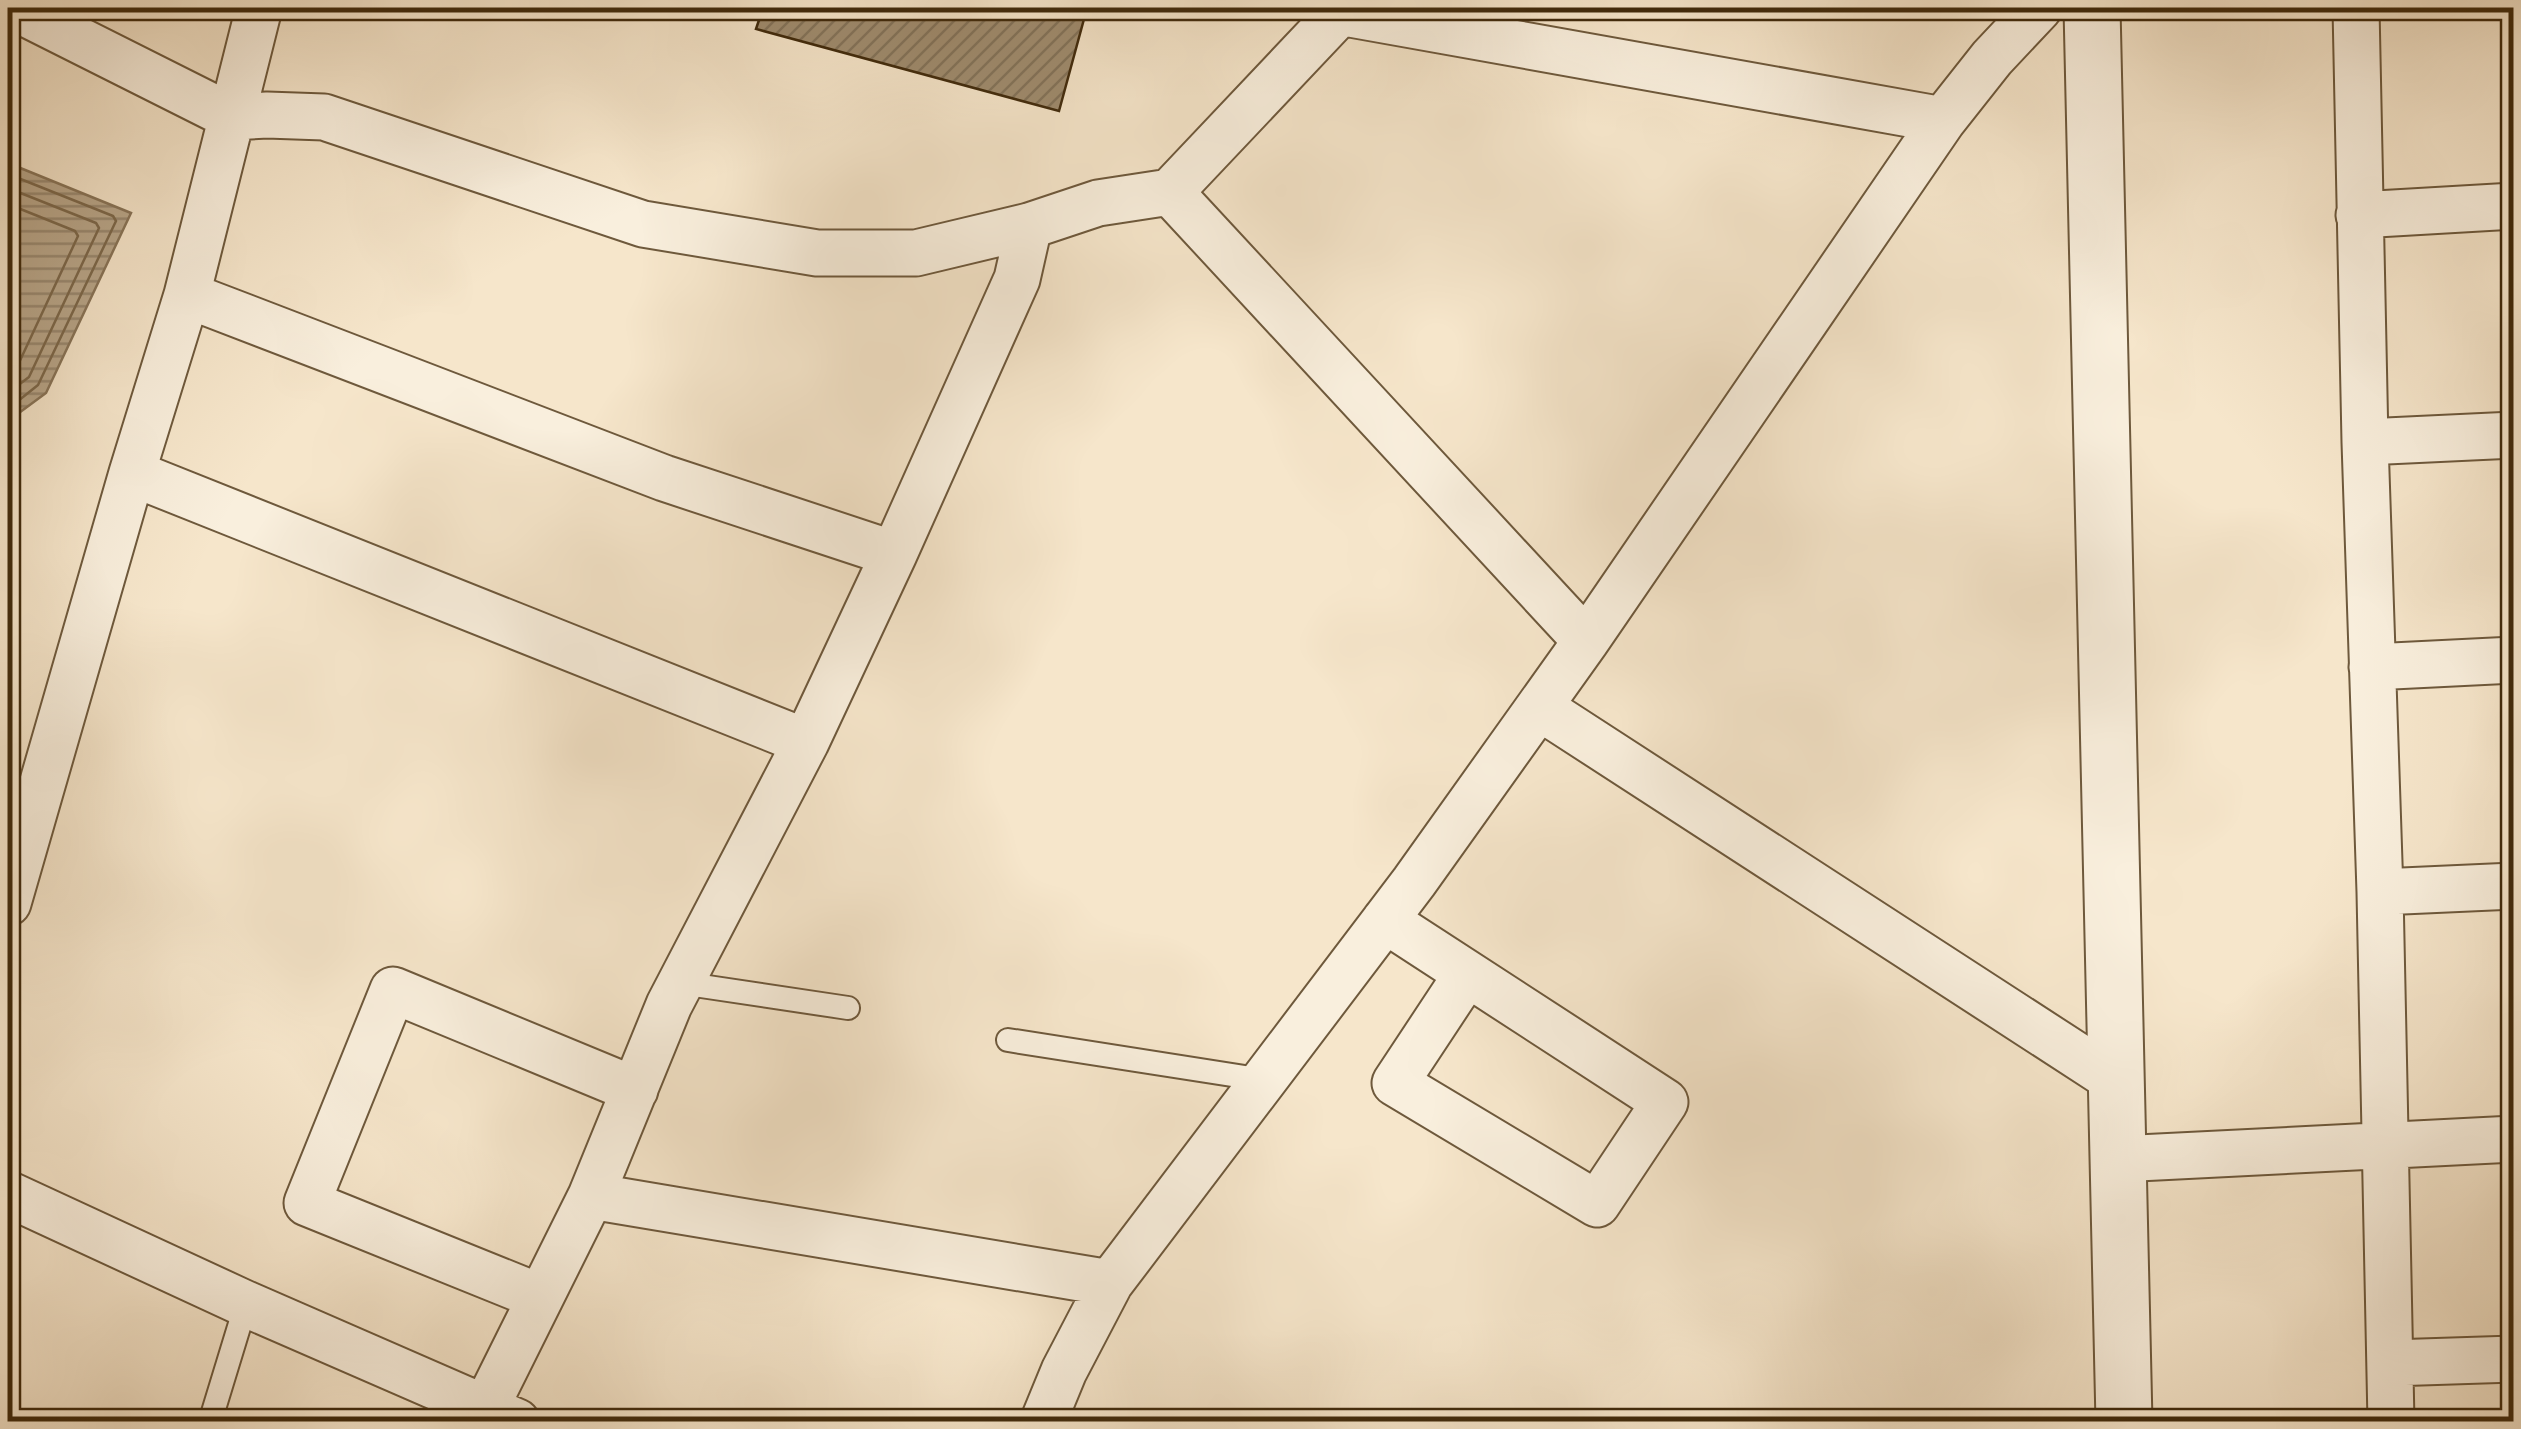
<svg xmlns="http://www.w3.org/2000/svg" width="2521" height="1429" viewBox="0 0 2521 1429" font-family="Vollkorn,serif">
<style>
.water{fill:url(#water-rules);stroke:#887458;stroke-width:2.5}
.lines{fill:none;stroke-linecap:round;stroke-linejoin:round}
.shore{stroke:#7c684b;stroke-width:2.5}
.building{fill:url(#building-hatch);stroke:#402a0c;stroke-width:2.5}
.service-casing{stroke:#6e593c;stroke-width:26}
.minor-casing{stroke:#6e593c;stroke-width:49}
.tertiary-casing{stroke:#6e593c;stroke-width:59}
.service{stroke:#f9efdd;stroke-width:22}
.minor{stroke:#f9efdd;stroke-width:45}
.tertiary{stroke:#f9efdd;stroke-width:55}
</style>
<defs>
<pattern id="water-rules" width="6" height="5" patternUnits="userSpaceOnUse" patternTransform="scale(2.5)"><rect width="6" height="5" fill="#b8a68a"/><path d="M0 2.5h6" fill="none" stroke="#97876f"/></pattern>
<pattern id="building-hatch" width="6" height="6" patternUnits="userSpaceOnUse" patternTransform="scale(2.5)"><rect width="6" height="6" fill="#9f8c6f"/><path d="M-1 1l2-2M0 6l6-6M5 7l2-2" fill="none" stroke="#83735a"/></pattern>
</defs>
<rect width="100%" height="100%" fill="#f6e6cb"/>
<filter id="stains"><feTurbulence type="fractalNoise" baseFrequency=".002" numOctaves="4"/><feColorMatrix values="0 0 0 0 .2 0 0 0 0 .09 0 0 0 0 .02 0 0 0 .5 -.17"/></filter>
<radialGradient id="worn" r=".72"><stop offset=".6" stop-color="#630" stop-opacity="0"/><stop offset="1" stop-color="#630" stop-opacity=".3"/></radialGradient>
<path class="water" d="M 8,163 L 131,213 L 46,393 L 8,421 Z"/>
<g class="lines">
<path class="shore" d="M 8,174 L 113,216 L 116,221 L 38,385 L 8,409
M 8,188 L 96,223 L 99,228 L 29,377 L 8,393
M 8,204 L 75,231 L 78,236 L 17,367 L 8,375"/>
</g>
<path class="building" d="M 763,8 L 1087,8 L 1059,111 L 756,29 Z"/>
<g class="lines">
<g class="service-casing">
<path id="service" d="M 681,983 L 848,1008
M 1008,1040 L 1264,1080
M 210,1422 L 246,1304"/>
</g>
<g class="minor-casing">
<path id="minor" d="M 15,8 L 232,117 L 267,115 L 324,117 L 643,224 L 817,253 L 916,253 L 1029,226 L 1098,203 L 1170,192 L 1344,8
M 2356,8 L 2365,442 L 2380,892 L 2391,1422
M 1339,12 L 1943,120
M 1170,192 L 1586,641
M 2359,215 L 2514,206
M 187,295 L 664,478 L 894,554
M 2365,442 L 2514,435
M 132,473 L 806,742
M 2372,667 L 2514,660
M 1539,707 L 2116,1081
M 2380,892 L 2514,886
M 8,903 L 132,473 L 187,295 L 259,8
M 1385,920 L 1665,1102 L 1597,1204 L 1395,1083 L 1467,974
M 2118,1159 L 2514,1139
M 8,1194 L 246,1304 L 517,1422
M 591,1196 L 1110,1283
M 540,1297 L 307,1203 L 393,990 L 635,1090
M 2390,1363 L 2514,1359
M 486,1407 L 591,1196 L 669,1005 L 806,742 L 894,554 L 1017,279 L 1029,226
M 1043,1422 L 1064,1371 L 1110,1283 L 1414,882 L 1586,641 L 1943,120 L 1992,58 L 2039,8"/>
</g>
<g class="tertiary-casing">
<path id="tertiary" d="M 2092,8 L 2124,1422"/>
</g>
<use href="#service" class="service"/>
<use href="#minor" class="minor"/>
<use href="#tertiary" class="tertiary"/>
</g>
<rect width="2521" height="1429" fill="none" stroke="#f6e6cb" stroke-width="40"/>
<rect x="10" y="10" width="2501" height="1409" fill="none" stroke="#402a0c" stroke-width="5"/>
<rect x="20" y="20" width="2481" height="1389" fill="none" stroke="#402a0c" stroke-width="2.5"/>
<rect width="100%" height="100%" filter="url(#stains)"/>
<rect width="100%" height="100%" fill="url(#worn)"/>
</svg>
